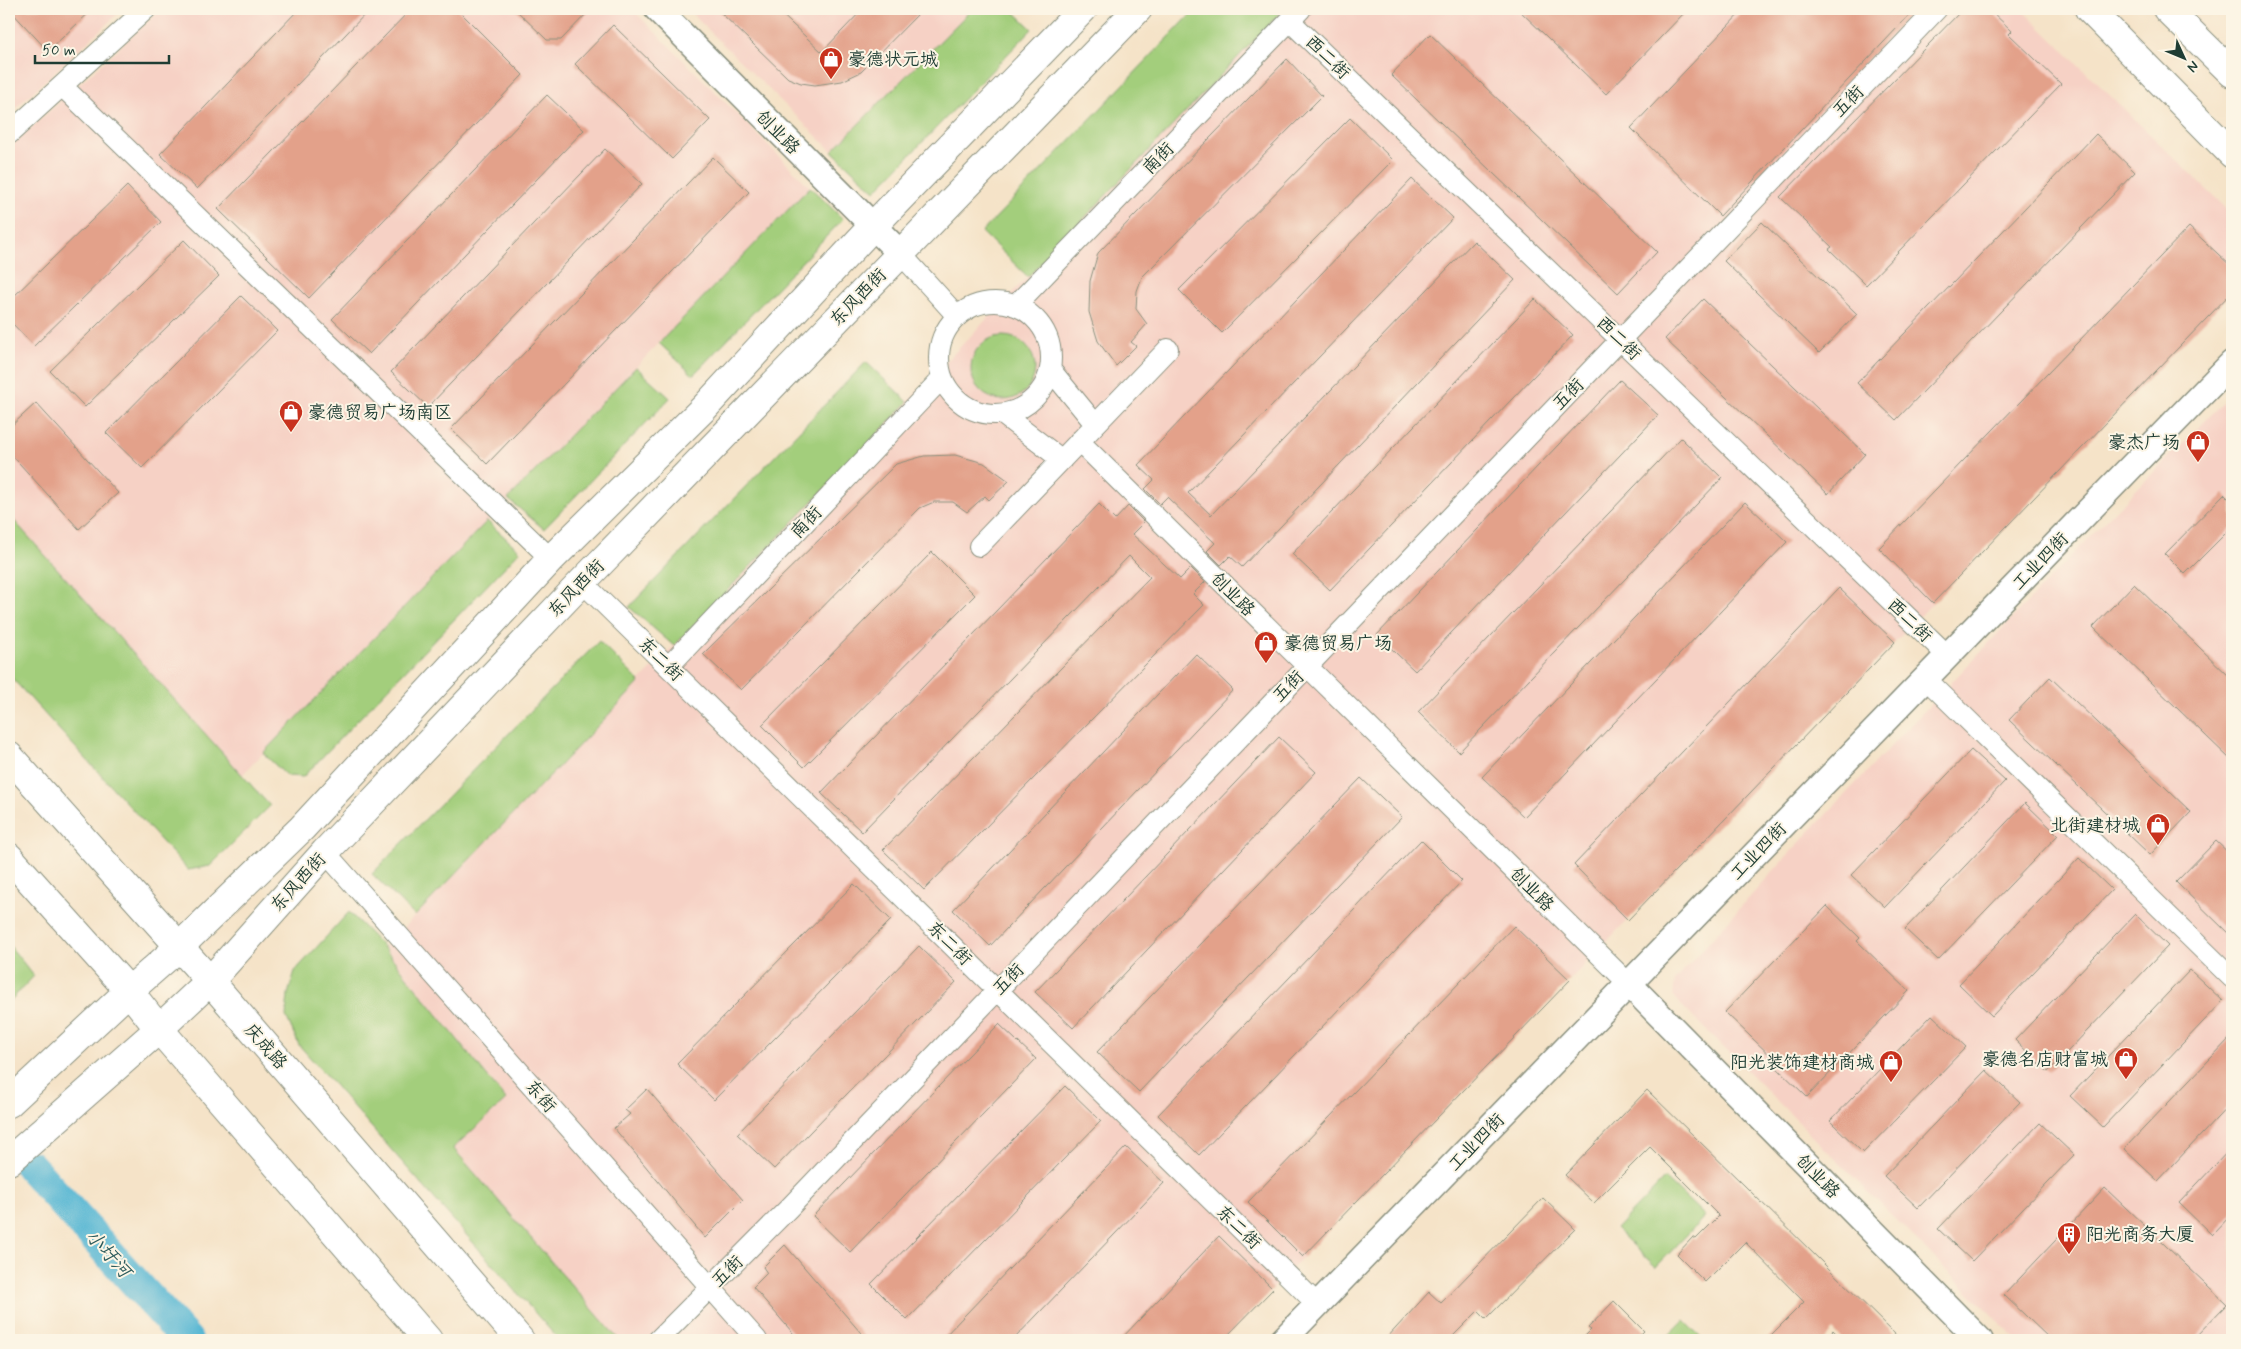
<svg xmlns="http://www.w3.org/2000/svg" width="2241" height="1349" viewBox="0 0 2241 1349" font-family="Mynerve,'LXGW WenKai TC',sans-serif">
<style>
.built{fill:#f6d1c5}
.green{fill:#a3ce7b;stroke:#618658}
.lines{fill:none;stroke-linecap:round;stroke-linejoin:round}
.river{stroke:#54b6d3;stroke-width:32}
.building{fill:#e3a18a}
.minor-casing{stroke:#8a907e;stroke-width:22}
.tertiary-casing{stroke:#8a907e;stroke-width:28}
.primary-casing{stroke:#8a907e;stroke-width:30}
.minor{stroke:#fff;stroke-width:20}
.tertiary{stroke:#fff;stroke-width:25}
.primary{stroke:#fff;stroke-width:28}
.labels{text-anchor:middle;stroke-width:4;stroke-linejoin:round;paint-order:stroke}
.street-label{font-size:18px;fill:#1f3d34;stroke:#fcf5e5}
.poi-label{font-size:18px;fill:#1f3d34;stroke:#fcf5e5;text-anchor:start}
.water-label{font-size:19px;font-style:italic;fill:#2c5b5c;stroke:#fcf5e5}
</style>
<rect width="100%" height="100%" fill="#fcf5e5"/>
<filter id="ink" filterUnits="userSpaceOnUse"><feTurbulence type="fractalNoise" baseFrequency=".02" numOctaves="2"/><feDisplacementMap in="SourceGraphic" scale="10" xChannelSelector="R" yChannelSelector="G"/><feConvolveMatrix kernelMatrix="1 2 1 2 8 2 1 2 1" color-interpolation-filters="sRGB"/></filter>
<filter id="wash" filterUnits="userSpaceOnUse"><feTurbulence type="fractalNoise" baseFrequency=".0096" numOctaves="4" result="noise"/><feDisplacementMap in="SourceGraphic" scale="20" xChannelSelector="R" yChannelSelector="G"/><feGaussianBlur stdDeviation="1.12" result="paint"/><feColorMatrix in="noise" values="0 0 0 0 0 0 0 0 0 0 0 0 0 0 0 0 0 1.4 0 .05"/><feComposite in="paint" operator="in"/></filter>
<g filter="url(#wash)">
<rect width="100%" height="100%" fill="#f5e3c8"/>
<path class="built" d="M 9,9 L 123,9 L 9,114 Z
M 162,9 L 632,9 L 810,187 L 241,776 L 9,515 L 9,148 Z
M 687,9 L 972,9 L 832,151 Z
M 1284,9 L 2021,9 L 2232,214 L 2232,292 L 1223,1340 L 619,1340 L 453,1148 L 506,1099 L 384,948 Z
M 2232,394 L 2232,1340 L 2017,1340 L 1673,997 L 1675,980 L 1786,857 L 2094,532 Z"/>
<path class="green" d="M 972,9 L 1011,9 L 1032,29 L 875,191 L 832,151 Z
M 1196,9 L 1284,9 L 1028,277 L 982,232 Z
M 810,187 L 843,219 L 693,375 L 659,343 Z
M971 368a32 32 0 1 1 64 0a32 32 0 1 1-64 0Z
M 866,362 L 908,402 L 674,646 L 629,607 Z
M 636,367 L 670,398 L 544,529 L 508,499 Z
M 9,515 L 270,806 L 210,866 L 188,870 L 9,675 Z
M 487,521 L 520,551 L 303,777 L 287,776 L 263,753 Z
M 599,641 L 640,682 L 415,916 L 372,874 Z
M 349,912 L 384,948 L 506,1100 L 453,1148 L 619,1340 L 559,1340 L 299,1045 L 286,1016 L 288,994 L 295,971 Z
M 9,945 L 34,976 L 9,1002 Z
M 1665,1178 L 1705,1216 L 1656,1267 L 1616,1229 Z
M 1684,1320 L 1704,1340 L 1664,1340 Z"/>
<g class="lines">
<path class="river" d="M 30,1166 L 187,1340"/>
</g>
<g id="blocks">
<path class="building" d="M 9,9 L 93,9 L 48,51 Z
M 299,9 L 370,9 L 197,189 L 160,154 Z
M 411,9 L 457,9 L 523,75 L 309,298 L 218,209 Z
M 515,9 L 591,9 L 561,40 L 547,40 Z
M 717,9 L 776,9 L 822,52 L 863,9 L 923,9 L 861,72 L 842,81 L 815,85 L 801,83 L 788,78 Z
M 1518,9 L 1688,9 L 1606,94 Z
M 1744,9 L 1915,9 L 1720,216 L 1631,128 Z
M 1963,9 L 1989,9 L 2012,31 L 2009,34 L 2061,84 L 1866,285 L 1829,249 L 1832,247 L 1780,197 Z
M 613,25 L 710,120 L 672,159 L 575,64 Z
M 1430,34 L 1657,252 L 1618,293 L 1391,75 Z
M 1287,59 L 1322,96 L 1142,277 L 1137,291 L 1136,309 L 1147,324 L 1131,342 L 1136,346 L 1116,366 L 1098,341 L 1089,312 L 1090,281 L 1098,253 Z
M 547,95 L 584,130 L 369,354 L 332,319 Z
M 1350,118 L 1393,160 L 1222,333 L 1179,290 Z
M 2096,134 L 2135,172 L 1896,420 L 1857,383 Z
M 605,149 L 642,184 L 428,407 L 391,372 Z
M 713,157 L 749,192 L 487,464 L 451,429 Z
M 1412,179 L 1453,218 L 1188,493 L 1211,515 L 1474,241 L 1515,280 L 1242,567 L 1230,556 L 1221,565 L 1207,551 L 1215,543 L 1167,497 L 1160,504 L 1145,489 L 1154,480 L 1138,465 Z
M 127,186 L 161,222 L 34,346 L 9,320 L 9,301 Z
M 1762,222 L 1857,314 L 1819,353 L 1724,261 Z
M 2189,227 L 2232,267 L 2232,292 L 1933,603 L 1879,548 Z
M 184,240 L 219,276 L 85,407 L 50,371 Z
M 241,296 L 277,331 L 142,468 L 106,433 Z
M 1535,299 L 1573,335 L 1330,590 L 1292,554 Z
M 1703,299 L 1865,454 L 1828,494 L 1665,339 Z
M 1620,380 L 1658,415 L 1415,671 L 1377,635 Z
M 36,403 L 118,493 L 79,529 L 9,452 L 9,428 Z
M 1681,438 L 1722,478 L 1459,752 L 1418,712 Z
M 955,455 L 984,463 L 1009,481 L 989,500 L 985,496 L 967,512 L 953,502 L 934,502 L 920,508 L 741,690 L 703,654 L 896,464 L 924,456 Z
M 2224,494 L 2232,502 L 2232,527 L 2185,574 L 2165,554 Z
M 1745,502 L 1787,542 L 1524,817 L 1482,777 Z
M 1099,504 L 1115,520 L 1128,506 L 1144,522 L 1132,534 L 1180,579 L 1191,568 L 1205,582 L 1193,594 L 1204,605 L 924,890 L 883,850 L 1150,577 L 1129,556 L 862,832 L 821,793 Z
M 932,552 L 975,595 L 804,767 L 762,725 Z
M 2134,584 L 2232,679 L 2232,761 L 2093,627 Z
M 1839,588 L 1895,642 L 1628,920 L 1574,865 Z
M 1196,654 L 1233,690 L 990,946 L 953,910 Z
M 2050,677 L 2191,812 L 2150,855 L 2009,720 Z
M 1279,737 L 1316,772 L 1073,1028 L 1035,992 Z
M 1971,750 L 2005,781 L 1885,907 L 1851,875 Z
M 1361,778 L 1402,817 L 1139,1092 L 1097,1052 Z
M 2025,803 L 2058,835 L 1938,960 L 1905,929 Z
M 1421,840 L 1462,881 L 1199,1155 L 1158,1115 Z
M 2216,841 L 2232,856 L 2232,937 L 2176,882 Z
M 2079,858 L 2112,890 L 1992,1016 L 1959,984 Z
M 854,884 L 891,920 L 714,1100 L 677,1064 Z
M 1827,906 L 1860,938 L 1857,941 L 1909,991 L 1807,1097 L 1774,1065 L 1777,1062 L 1725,1012 Z
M 2135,914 L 2168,946 L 2048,1072 L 2015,1040 Z
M 1514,926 L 1570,980 L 1303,1257 L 1248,1202 Z
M 919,946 L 956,982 L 774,1169 L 737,1134 Z
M 2190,970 L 2223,1001 L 2103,1127 L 2070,1096 Z
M 1932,1015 L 1966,1047 L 1863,1153 L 1830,1121 Z
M 999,1024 L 1036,1059 L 850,1252 L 813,1216 Z
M 2232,1036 L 2232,1102 L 2158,1181 L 2124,1149 Z
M 1986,1070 L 2020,1102 L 1918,1208 L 1884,1176 Z
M 1065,1086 L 1101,1121 L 907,1320 L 871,1284 Z
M 647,1089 L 743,1200 L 705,1238 L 614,1128 L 630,1114 L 625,1110 Z
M 1647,1090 L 1746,1187 L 1901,1340 L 1843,1340 L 1833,1330 L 1823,1340 L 1766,1340 L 1804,1302 L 1745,1242 L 1705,1282 L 1677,1254 L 1693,1237 L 1696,1239 L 1719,1216 L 1650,1147 L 1594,1203 L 1565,1175 Z
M 2040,1123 L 2074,1155 L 1972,1261 L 1938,1229 Z
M 1126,1147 L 1164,1183 L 1013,1340 L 941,1340 Z
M 2232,1147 L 2232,1214 L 2212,1235 L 2179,1203 Z
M 2105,1188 L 2227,1304 L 2192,1340 L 2051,1340 L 2004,1295 Z
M 1543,1198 L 1575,1229 L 1486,1319 L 1478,1311 L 1449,1340 L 1385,1340 L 1429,1292 L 1441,1303 Z
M 1219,1236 L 1273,1289 L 1223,1340 L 1120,1340 Z
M 785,1245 L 867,1340 L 799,1340 L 753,1287 L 767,1273 L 763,1267 Z
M 1614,1301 L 1644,1331 L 1635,1340 L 1581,1340 L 1591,1330 L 1588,1328 Z"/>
</g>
</g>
<g filter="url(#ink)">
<use href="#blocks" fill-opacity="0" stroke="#8a907e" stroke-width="1"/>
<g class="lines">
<g class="minor-casing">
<path id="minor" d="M 1290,21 L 1948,656
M 62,86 L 551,559
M 9,134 L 146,9
M 901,254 L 957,316
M939 358a56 56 0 1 1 112 0a56 56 0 1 1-112 0Z
M 1015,306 L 1301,9
M 1050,369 L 1095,424
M 1002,414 L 1062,460
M 1079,441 L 1629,984
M 979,546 L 1168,349
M 582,582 L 1318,1305
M 669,666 L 942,378
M 1926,679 L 2232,978
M 325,852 L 757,1340
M 658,1340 L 789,1208 L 1937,9"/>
</g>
<g class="tertiary-casing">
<path id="tertiary" d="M 657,9 L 901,254
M 1629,984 L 1980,1340
M 1283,1340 L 2232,363"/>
</g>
<g class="primary-casing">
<path id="primary" d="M 2089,9 L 2232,154
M 2167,9 L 2232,73
M 9,756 L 210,981 L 520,1340
M 9,857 L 129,991 L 159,1029 L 428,1340
M 9,1103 L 129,991 L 179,947 L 302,828 L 551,559 L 704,408 L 873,226 L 1083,9
M 9,1161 L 159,1029 L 210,981 L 325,852 L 582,582 L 1138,9"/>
</g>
<use href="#minor" class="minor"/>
<use href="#tertiary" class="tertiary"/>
<use href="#primary" class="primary"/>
</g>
</g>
<defs>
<g id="shop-pin" transform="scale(1.25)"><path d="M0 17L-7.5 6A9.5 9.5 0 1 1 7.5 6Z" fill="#c8321e" stroke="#fcf5e5"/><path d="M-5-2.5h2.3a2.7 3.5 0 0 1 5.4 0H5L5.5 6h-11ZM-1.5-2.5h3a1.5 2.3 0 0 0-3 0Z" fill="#fff"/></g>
<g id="building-pin" transform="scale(1.25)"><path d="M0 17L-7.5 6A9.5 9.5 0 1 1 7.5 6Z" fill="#c8321e" stroke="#fcf5e5"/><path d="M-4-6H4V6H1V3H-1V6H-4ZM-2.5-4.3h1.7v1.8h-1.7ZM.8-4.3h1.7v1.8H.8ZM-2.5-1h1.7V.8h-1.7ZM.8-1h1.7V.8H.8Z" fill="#fff"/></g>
</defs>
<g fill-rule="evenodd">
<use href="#shop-pin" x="831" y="59"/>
<use href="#shop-pin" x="291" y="412"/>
<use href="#shop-pin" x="2198" y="442"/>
<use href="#shop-pin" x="1266" y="643"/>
<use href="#shop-pin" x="2158" y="825"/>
<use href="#shop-pin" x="2126" y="1059"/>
<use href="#shop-pin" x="1891" y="1062"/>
<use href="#building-pin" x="2069" y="1234"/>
</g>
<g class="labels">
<g class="street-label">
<text transform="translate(1328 57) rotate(44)" y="6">西二街</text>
<text transform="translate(1848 101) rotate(-46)" y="6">五街</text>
<text transform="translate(778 132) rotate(45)" y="6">创业路</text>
<text transform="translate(1158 158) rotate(-46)" y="6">南街</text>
<text transform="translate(858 297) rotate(-46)" y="6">东风西街</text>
<text transform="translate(1619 338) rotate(44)" y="6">西二街</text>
<text transform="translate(1568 394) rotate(-46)" y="6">五街</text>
<text transform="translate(806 522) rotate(-47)" y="6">南街</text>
<text transform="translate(2040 561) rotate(-46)" y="6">工业四街</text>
<text transform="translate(576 588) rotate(-46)" y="6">东风西街</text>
<text transform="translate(1233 594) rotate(45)" y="6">创业路</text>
<text transform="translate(1910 620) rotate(44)" y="6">西二街</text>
<text transform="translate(661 659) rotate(44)" y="6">东二街</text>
<text transform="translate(1288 686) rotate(-46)" y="6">五街</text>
<text transform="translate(1758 851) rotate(-46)" y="6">工业四街</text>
<text transform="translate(298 882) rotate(-48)" y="6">东风西街</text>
<text transform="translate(1532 889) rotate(45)" y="6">创业路</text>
<text transform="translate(950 943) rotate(45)" y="6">东二街</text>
<text transform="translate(1008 979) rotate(-46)" y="6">五街</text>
<text transform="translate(266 1046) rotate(49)" y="6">庆成路</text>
<text transform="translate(541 1096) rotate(49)" y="6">东街</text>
<text transform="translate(1476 1142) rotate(-46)" y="6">工业四街</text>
<text transform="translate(1818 1176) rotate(45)" y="6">创业路</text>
<text transform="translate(1239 1227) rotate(44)" y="6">东二街</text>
<text transform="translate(727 1271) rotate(-45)" y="6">五街</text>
</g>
<g class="poi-label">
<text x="848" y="65">豪德状元城</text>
<text x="308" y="418">豪德贸易广场南区</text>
<text x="2180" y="448" text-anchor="end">豪杰广场</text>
<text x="1284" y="649">豪德贸易广场</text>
<text x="2140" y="831" text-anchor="end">北街建材城</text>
<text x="2108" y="1065" text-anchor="end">豪德名店财富城</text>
<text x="1874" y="1068" text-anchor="end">阳光装饰建材商城</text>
<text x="2086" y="1240">阳光商务大厦</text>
</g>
<g class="water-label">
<text transform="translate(109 1253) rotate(48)" y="7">小圩河</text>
</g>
</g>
<rect width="2241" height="1349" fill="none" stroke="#fcf5e5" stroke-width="30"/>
<g transform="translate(2184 58) rotate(134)" stroke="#fcf5e5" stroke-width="4" paint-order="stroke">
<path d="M0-4L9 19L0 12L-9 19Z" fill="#1f3d34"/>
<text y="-8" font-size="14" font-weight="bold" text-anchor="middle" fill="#1f3d34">N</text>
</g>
<path d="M35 55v8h134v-8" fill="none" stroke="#1f3d34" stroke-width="2.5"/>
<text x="42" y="55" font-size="15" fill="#1f3d34" stroke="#fcf5e5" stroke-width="4" paint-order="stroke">50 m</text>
</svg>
